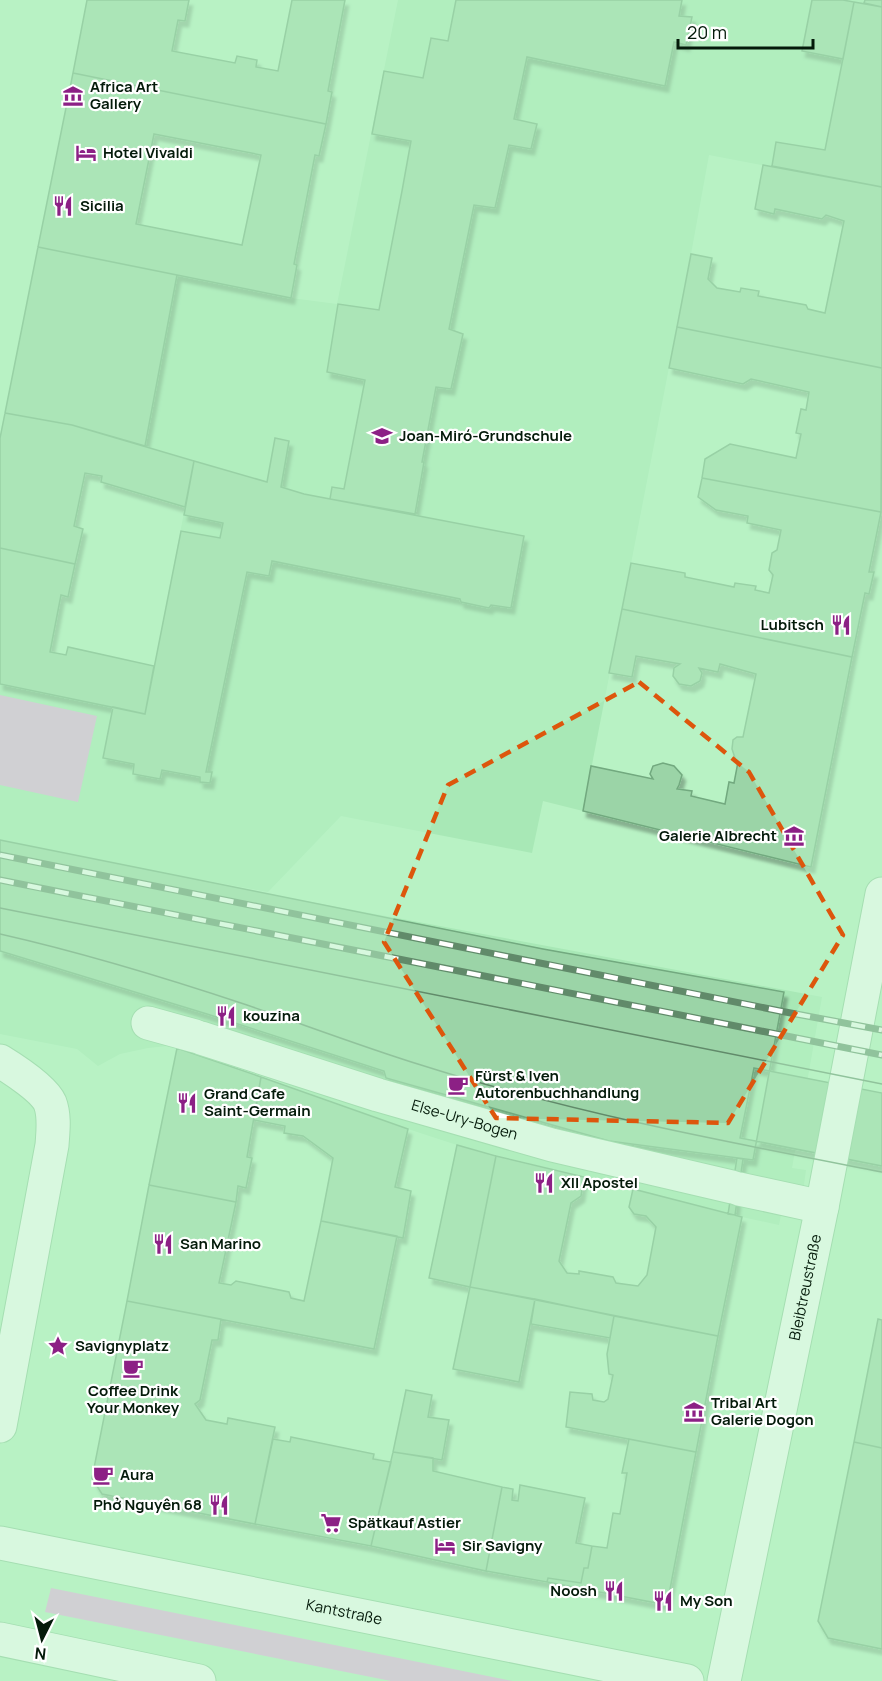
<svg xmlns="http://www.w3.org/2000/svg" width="882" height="1681" viewBox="0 0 882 1681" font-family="Manrope,sans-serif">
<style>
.built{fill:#a8e8b6}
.green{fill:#eda7e5}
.building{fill:#9bd4a7;stroke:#72a97f;stroke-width:1.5;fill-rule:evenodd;filter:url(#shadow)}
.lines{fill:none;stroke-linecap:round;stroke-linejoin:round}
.street-casing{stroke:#8ec79b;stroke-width:35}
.secondary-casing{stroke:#8ec79b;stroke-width:35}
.street{stroke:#fff;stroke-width:33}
.secondary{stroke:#fff;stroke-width:33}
.tram{stroke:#618a6a;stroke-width:1.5}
.rail-casing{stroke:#618a6a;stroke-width:7}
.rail{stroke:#fff;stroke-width:4.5;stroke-dasharray:14;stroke-linecap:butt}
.marked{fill:none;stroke:#dd560c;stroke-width:4.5;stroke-dasharray:12 8;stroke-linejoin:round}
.labels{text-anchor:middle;stroke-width:4.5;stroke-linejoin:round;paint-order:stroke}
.poi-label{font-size:15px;font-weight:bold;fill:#041a0a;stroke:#fff;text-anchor:start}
.street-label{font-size:15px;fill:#041a0a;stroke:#fff}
</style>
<defs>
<filter id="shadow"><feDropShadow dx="3.5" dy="6" stdDeviation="1.5" flood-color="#0004"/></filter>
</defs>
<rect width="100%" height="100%" fill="#b8f2c4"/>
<path class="built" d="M 398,0 L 882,0 L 882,188 L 709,155 L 691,254 L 583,811 L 543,801 L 532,853 L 341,816 L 268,892 L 170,874 L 267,894 L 822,997 L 792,1168 L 806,1170 L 802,1199 L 782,1210 L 779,1225 L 742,1217 L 457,1145 L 408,1129 L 177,1045 L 148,1048 L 120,1054 L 98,1066 L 77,1049 L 0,1034 L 0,684 L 145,714 L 194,461 L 72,425 L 5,413 L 38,247 L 291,298 L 337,304 Z"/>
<path class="green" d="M 0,695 L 97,716 L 78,802 L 0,785 Z
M 51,1588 L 513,1681 L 391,1681 L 45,1612 Z"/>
<path class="building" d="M 87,0 L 189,0 L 185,21 L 178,20 L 172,51 L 235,63 L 237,56 L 257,60 L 256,67 L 278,71 L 292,0 L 345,0 L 328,91 L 332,92 L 326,124 L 73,73 Z
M 456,0 L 682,0 L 679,16 L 692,17 L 686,45 L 674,42 L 665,86 L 527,57 L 514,119 L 537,124 L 531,149 L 509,145 L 495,208 L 474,205 L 449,329 L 463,334 L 451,389 L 436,387 L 422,462 L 424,462 L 415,514 L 330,499 L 332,487 L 344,489 L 365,380 L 327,372 L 338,304 L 379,310 L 402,191 L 411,141 L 372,134 L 384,71 L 423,78 L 431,38 L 448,41 Z
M 812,0 L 843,0 L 854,2 L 843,59 L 802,51 Z
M 865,0 L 882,0 L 882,7 L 864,3 Z
M 854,2 L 882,7 L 882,187 L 772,166 L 776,142 L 825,150 Z
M 73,73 L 326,124 L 319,156 L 315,155 L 294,264 L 297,265 L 291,298 L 38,247 ZM 154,134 L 261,155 L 242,245 L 136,224 Z
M 763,165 L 882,187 L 882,368 L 677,327 L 691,254 L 712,258 L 708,279 L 717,288 L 740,292 L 741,288 L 759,291 L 758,296 L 806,305 L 808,309 L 825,313 L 844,221 L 826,215 L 822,219 L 775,209 L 774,214 L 755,209 Z
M 38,247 L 177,275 L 145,446 L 72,425 L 5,413 Z
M 677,327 L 882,368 L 881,512 L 702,478 L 705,459 L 730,444 L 796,458 L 801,434 L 796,433 L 801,409 L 806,410 L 809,392 L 751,379 L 743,384 L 669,368 Z
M 5,413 L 72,425 L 194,461 L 185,507 L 101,482 L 102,476 L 85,473 L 74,526 L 83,529 L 75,564 L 0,548 L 0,438 Z
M 275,438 L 289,441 L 281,487 L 304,494 L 524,536 L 511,608 L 491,605 L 489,608 L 461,602 L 460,599 L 272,561 L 269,576 L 247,572 L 206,772 L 212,772 L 210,783 L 200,782 L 200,777 L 162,770 L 160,779 L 133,774 L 134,764 L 103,758 L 113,707 L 145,714 L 181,531 L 220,538 L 223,523 L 184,515 L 194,461 L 267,482 Z
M 702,478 L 881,512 L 869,572 L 874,572 L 869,594 L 865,593 L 852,657 L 622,609 L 631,563 L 685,573 L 685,577 L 734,587 L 735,583 L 756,586 L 755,590 L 769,593 L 773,575 L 769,570 L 772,553 L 777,550 L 781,530 L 747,523 L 748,516 L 716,510 L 698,497 Z
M 0,548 L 75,564 L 68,597 L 61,595 L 50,652 L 66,655 L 68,647 L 154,666 L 145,714 L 0,684 Z
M 622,609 L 852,657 L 811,867 L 583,811 L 591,766 L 653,779 L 650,774 L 653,766 L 663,763 L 674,766 L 682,775 L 679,785 L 677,789 L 692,791 L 691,796 L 725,804 L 729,782 L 734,783 L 738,762 L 736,761 L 732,749 L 733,740 L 737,737 L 743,737 L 756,674 L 720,664 L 718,672 L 699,668 L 702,673 L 700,681 L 691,686 L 679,684 L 673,676 L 674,668 L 680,664 L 636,656 L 632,677 L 609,673 Z
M 0,840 L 543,949 L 784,992 L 753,1160 L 609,1141 L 386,1078 L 384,1071 L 207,1014 L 0,951 Z
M 177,1048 L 261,1077 L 247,1157 L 252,1158 L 246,1188 L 238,1186 L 236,1202 L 149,1185 Z
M 754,1068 L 882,1093 L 882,1166 L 740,1138 Z
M 261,1077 L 408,1129 L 395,1187 L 411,1191 L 403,1238 L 321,1221 L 333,1158 L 303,1136 L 284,1133 L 285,1126 L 254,1120 Z
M 457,1145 L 496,1156 L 470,1287 L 429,1278 Z
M 496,1156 L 584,1177 L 581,1196 L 571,1203 L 559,1261 L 567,1273 L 579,1274 L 579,1271 L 613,1277 L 616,1283 L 638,1286 L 647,1275 L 656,1227 L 646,1216 L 634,1214 L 629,1207 L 633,1189 L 742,1217 L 718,1336 L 470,1287 Z
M 737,1158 L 743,1159 L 735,1215 L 728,1214 Z
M 149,1185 L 236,1202 L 219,1283 L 231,1285 L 236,1281 L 289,1292 L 291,1298 L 304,1301 L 321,1221 L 397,1236 L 374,1349 L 127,1301 Z
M 470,1287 L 535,1299 L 519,1382 L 453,1369 Z
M 535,1299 L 614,1316 L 610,1338 L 531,1324 Z
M 127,1301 L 221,1319 L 218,1340 L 212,1340 L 200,1400 L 195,1404 L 206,1420 L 227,1424 L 228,1418 L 275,1427 L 255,1524 L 102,1494 L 92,1478 Z
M 614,1316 L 718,1336 L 696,1452 L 566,1427 L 570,1392 L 592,1394 L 593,1400 L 604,1402 L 608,1399 L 613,1375 L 609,1374 L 607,1354 Z
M 878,1319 L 882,1320 L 882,1448 L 854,1442 Z
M 406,1390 L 432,1395 L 428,1417 L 449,1420 L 442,1460 L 393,1452 Z
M 291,1437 L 374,1454 L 373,1459 L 391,1462 L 371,1546 L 255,1524 L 273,1439 L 290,1442 Z
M 629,1439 L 696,1452 L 667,1605 L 547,1582 L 548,1578 L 581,1583 L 584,1568 L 588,1568 L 592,1546 L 607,1548 L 613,1513 L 620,1514 L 627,1473 L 622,1473 Z
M 854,1442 L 882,1448 L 882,1649 L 828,1638 L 818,1621 Z
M 393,1452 L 433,1458 L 433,1471 L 502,1487 L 486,1571 L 371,1546 Z
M 520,1485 L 585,1498 L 576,1543 L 592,1546 L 588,1568 L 584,1568 L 581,1583 L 548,1578 L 547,1582 L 486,1571 L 502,1487 L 513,1489 L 512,1500 L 518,1501 Z"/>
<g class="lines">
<g class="street-casing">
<g id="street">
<path d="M 148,1023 L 195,1036"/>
<path id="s1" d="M 201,1038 L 378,1095 L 552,1145 L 732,1187"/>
<path d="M 0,1061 C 13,1069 44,1089 50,1103 C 55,1116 53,1131 52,1145 L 0,1426"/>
<path d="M 739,1189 L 822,1207"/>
<path id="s2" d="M 724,1681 L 822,1207 L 882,894"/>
</g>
</g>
<g class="secondary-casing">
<g id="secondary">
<path id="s3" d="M 0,1543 L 687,1681"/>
<path d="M 0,1639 L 199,1681"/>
</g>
</g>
<use href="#street" class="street"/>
<use href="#secondary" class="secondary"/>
<path class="tram" d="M 0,908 L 882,1084
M 0,934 C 84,953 166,978 247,1005 C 305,1025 363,1047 421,1065 C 572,1113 727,1142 882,1172"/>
<g class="rail-casing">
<path id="rail" d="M 0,855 L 780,1011 L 882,1030
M 0,880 L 882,1055"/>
</g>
<use href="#rail" class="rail"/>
</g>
<path d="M0 0H882V1681H0ZM 639,682 L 749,772 L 843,935 L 728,1123 L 496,1118 L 384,942 L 448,785 Z" fill="#b8f2c4" fill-opacity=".55" fill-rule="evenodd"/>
<path class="marked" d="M 639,682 L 749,772 L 843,935 L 728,1123 L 496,1118 L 384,942 L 448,785 Z"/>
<defs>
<g id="museum-bare" transform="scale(1.62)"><path d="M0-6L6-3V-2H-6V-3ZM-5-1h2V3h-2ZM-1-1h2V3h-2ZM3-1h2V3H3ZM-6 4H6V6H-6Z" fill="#8c2085" stroke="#fff" stroke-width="2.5" paint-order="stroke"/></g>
<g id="hotel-bare" transform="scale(1.62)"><path d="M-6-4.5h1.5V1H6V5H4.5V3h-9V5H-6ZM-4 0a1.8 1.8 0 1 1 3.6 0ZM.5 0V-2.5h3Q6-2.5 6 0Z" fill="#8c2085" stroke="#fff" stroke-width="2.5" paint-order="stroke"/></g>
<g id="restaurant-bare" transform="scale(1.62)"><path d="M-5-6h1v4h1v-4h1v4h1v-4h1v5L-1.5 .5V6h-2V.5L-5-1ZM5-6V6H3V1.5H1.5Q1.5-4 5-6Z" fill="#8c2085" stroke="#fff" stroke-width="2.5" paint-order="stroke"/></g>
<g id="school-bare" transform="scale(1.62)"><path d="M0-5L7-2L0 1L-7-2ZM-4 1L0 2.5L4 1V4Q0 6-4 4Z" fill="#8c2085" stroke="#fff" stroke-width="2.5" paint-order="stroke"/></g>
<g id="cafe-bare" transform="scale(1.62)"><path d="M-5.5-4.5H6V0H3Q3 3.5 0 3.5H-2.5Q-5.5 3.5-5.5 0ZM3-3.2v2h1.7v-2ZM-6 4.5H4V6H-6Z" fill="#8c2085" stroke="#fff" stroke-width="2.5" paint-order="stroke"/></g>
<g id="sight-bare" transform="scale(1.62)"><path d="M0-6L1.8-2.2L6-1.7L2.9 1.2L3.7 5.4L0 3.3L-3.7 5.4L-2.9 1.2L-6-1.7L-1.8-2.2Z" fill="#8c2085" stroke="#fff" stroke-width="2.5" paint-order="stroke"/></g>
<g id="supermarket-bare" transform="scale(1.62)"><path d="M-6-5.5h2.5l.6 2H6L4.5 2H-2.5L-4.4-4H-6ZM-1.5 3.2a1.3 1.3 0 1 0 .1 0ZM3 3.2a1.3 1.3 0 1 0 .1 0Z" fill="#8c2085" stroke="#fff" stroke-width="2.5" paint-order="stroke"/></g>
</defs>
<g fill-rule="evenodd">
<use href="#museum-bare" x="73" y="96"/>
<use href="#hotel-bare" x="86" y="153"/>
<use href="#restaurant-bare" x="63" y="206"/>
<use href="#school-bare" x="382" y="436"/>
<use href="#restaurant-bare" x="841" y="625"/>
<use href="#museum-bare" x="794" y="836"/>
<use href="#restaurant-bare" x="226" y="1016"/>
<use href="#cafe-bare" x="458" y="1085"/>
<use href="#restaurant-bare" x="187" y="1103"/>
<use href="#restaurant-bare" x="544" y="1183"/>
<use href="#restaurant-bare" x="163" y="1244"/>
<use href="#sight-bare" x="58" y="1346"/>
<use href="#cafe-bare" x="133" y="1368"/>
<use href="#museum-bare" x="694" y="1412"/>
<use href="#cafe-bare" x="103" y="1475"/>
<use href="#restaurant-bare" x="219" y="1505"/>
<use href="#supermarket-bare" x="331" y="1523"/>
<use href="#hotel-bare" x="445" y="1546"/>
<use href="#restaurant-bare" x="614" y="1591"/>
<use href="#restaurant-bare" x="663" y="1601"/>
</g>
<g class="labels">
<g class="poi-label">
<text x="90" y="92">Africa Art<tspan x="90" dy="17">Gallery</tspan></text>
<text x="103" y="158">Hotel Vivaldi</text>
<text x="80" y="211">Sicilia</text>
<text x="399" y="441">Joan-Miró-Grundschule</text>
<text x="824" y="630" text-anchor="end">Lubitsch</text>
<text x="777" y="841" text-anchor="end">Galerie Albrecht</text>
<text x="243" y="1021">kouzina</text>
<text x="475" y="1081">Fürst &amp; Iven<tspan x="475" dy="17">Autorenbuchhandlung</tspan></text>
<text x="204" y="1099">Grand Cafe<tspan x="204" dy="17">Saint-Germain</tspan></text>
<text x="561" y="1188">XII Apostel</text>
<text x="180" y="1249">San Marino</text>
<text x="75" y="1351">Savignyplatz</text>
<text x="133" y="1396" text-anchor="middle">Coffee Drink<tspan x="133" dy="17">Your Monkey</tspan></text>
<text x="711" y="1408">Tribal Art<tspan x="711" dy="17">Galerie Dogon</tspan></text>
<text x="120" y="1480">Aura</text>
<text x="202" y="1510" text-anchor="end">Phở Nguyên 68</text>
<text x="348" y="1528">Spätkauf Astier</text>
<text x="462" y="1551">Sir Savigny</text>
<text x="597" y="1596" text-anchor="end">Noosh</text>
<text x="680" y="1606">My Son</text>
</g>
<g class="street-label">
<text dy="5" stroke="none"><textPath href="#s1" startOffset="276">Else-Ury-Bogen</textPath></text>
<text dy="5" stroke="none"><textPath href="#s2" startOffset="402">Bleibtreustraße</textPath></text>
<text dy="5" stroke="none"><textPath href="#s3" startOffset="351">Kantstraße</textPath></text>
</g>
</g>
<g transform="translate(42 1639) rotate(186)" stroke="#ffffff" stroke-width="4.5" paint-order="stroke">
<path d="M0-4.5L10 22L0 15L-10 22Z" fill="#041a0a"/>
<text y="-9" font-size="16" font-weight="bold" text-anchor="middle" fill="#041a0a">N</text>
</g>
<path d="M678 39v9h135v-9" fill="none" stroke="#041a0a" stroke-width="3"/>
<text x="687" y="39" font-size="18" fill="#041a0a" stroke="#ffffff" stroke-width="4.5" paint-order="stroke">20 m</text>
</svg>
